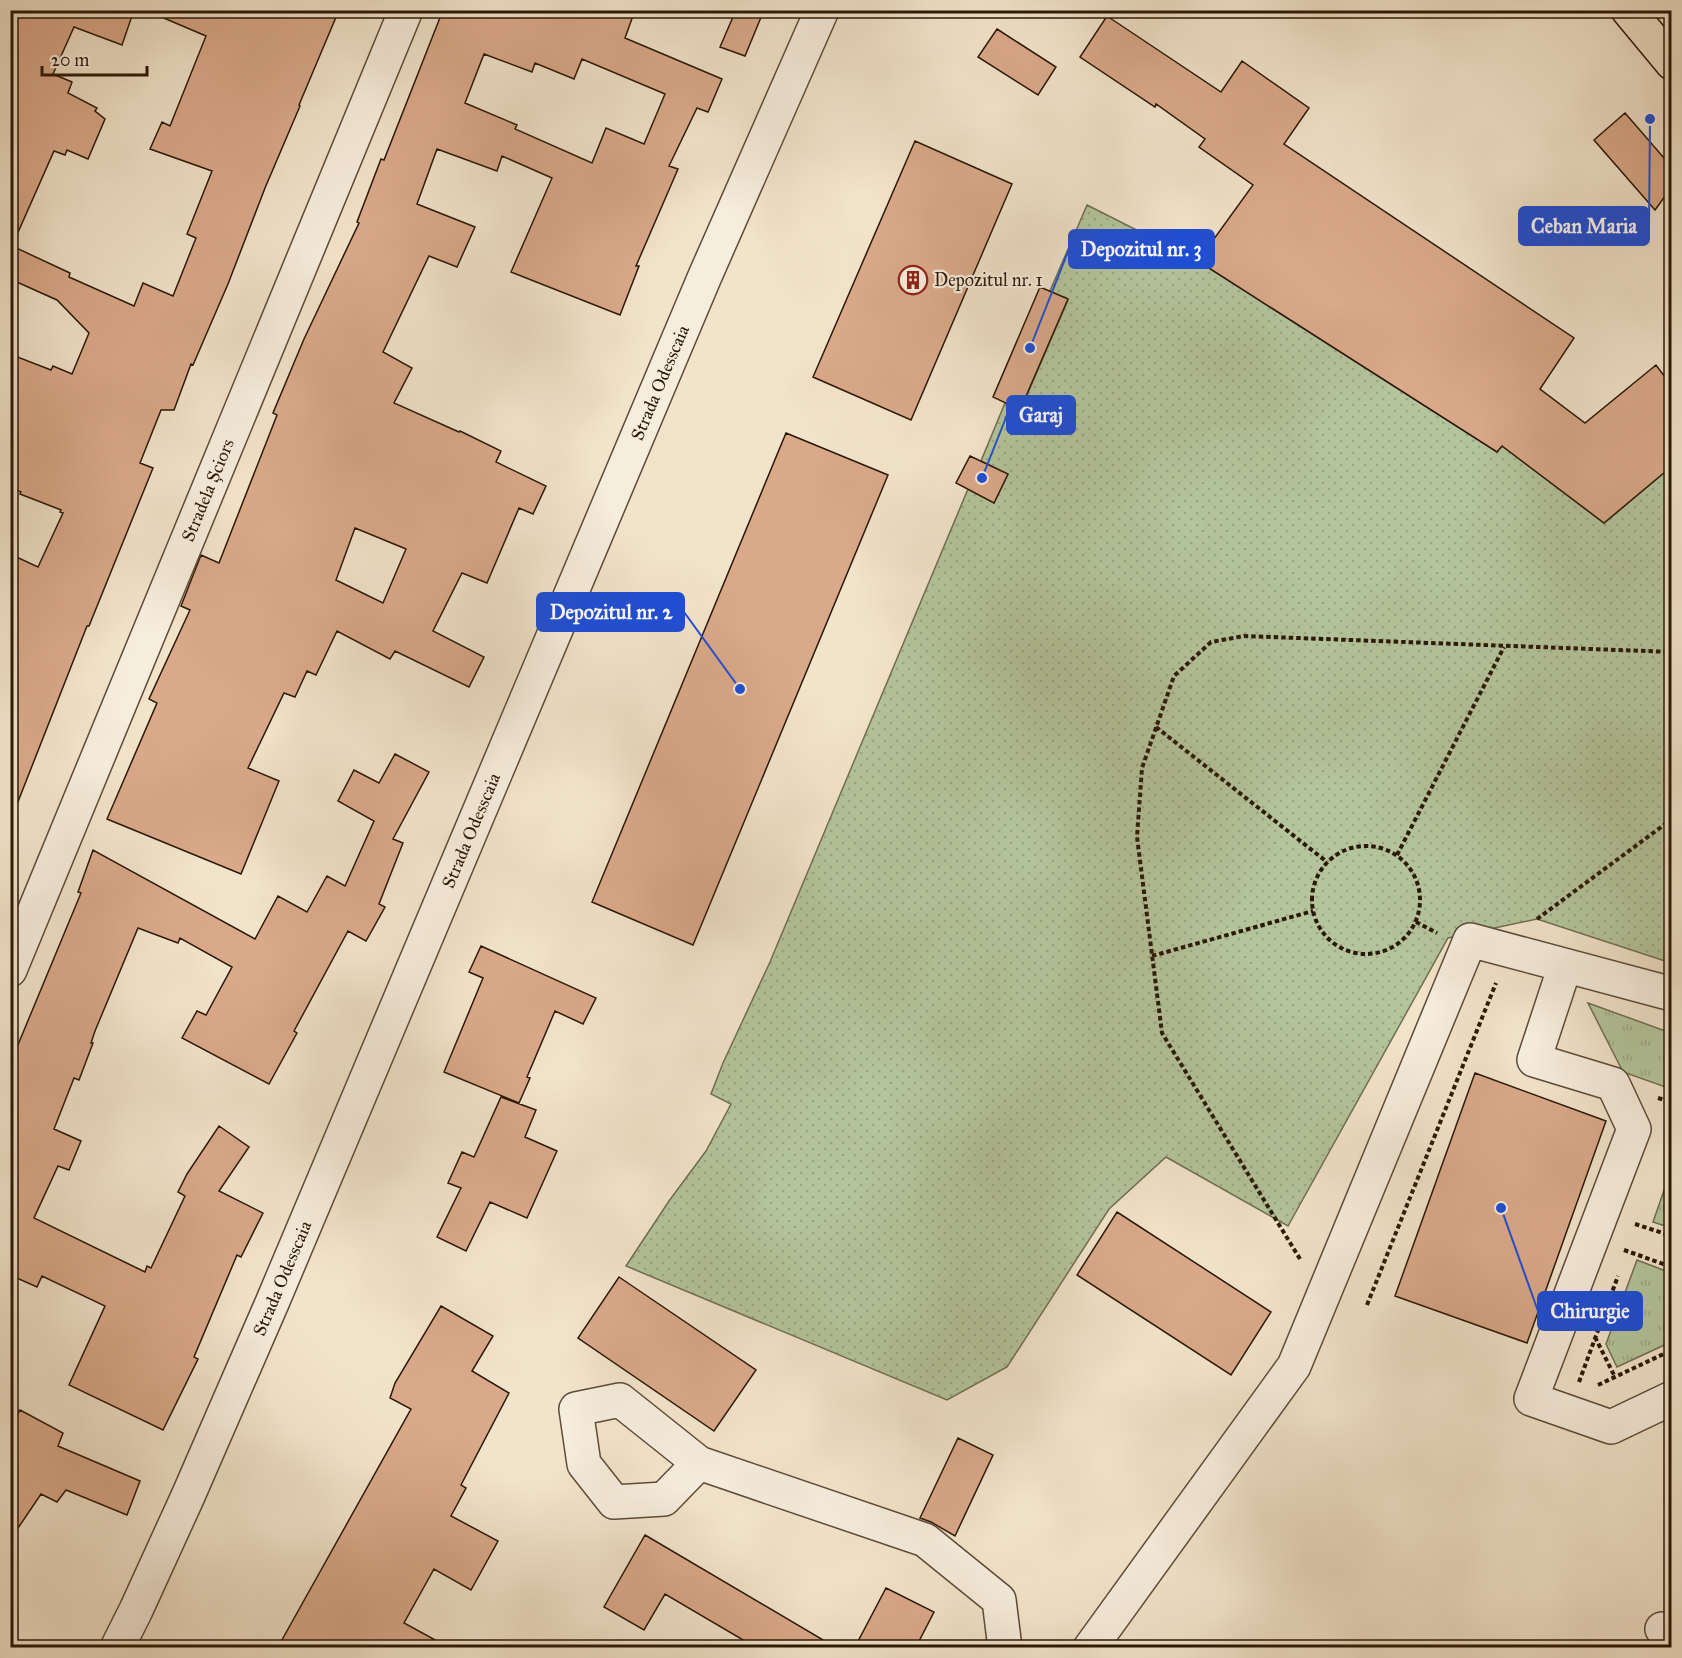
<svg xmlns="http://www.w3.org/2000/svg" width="1682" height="1658" viewBox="0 0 1682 1658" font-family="'IM FELL Great Primer',serif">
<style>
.grass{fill:url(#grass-tufts);stroke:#6f6e52;stroke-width:1.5}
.park{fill:url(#park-dots);stroke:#6f6e52;stroke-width:1.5}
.building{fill:#daa98a;stroke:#2a1807;stroke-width:1.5;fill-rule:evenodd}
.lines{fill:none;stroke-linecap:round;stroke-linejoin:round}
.minor-casing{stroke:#5c4b38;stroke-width:36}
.major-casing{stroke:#2a1807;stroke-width:36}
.path{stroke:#2a1807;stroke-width:4;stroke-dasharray:4.5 3;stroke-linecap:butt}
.minor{stroke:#f7eddd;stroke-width:33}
.major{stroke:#f2e4cb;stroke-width:33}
.labels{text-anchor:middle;stroke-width:4.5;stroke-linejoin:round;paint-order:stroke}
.poi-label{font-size:18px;fill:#2a1807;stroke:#f7eddd;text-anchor:start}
.street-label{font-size:18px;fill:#2a1807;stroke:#f7eddd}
.leader{fill:none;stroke:#1d4ed8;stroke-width:2}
.callout-dot{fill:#1d4ed8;stroke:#f7eddd;stroke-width:2}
.callout{fill:#1d4ed8;stroke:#1d4ed8;stroke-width:2}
.callout-label{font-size:20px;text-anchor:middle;font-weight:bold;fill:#fff}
</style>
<defs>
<pattern id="grass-tufts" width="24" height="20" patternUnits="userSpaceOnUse" patternTransform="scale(1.5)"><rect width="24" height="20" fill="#b4c59c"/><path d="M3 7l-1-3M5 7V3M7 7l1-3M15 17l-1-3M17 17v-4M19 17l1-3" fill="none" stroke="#9ba885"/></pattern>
<pattern id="park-dots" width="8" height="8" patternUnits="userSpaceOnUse" patternTransform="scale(1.5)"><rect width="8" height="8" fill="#b4c59c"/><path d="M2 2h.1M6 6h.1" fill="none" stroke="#9ba885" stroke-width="1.8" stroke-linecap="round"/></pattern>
</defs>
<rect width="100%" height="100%" fill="#f2e4cb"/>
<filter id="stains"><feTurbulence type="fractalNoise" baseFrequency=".00333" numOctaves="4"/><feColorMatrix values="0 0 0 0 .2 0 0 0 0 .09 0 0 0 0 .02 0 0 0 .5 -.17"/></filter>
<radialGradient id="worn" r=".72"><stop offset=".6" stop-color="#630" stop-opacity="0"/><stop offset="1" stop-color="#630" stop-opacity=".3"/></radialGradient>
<path class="grass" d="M 1588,1003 L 1671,1033 L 1671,1089 L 1623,1072 Z
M 1671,1170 L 1671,1228 L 1653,1222 Z
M 1637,1260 L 1671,1273 L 1671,1342 L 1617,1367 L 1606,1344 Z"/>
<path class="park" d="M 1087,205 L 1198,261 L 1497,452 L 1502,446 L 1604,523 L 1671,467 L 1671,963 L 1537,919 L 1448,938 L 1288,1226 L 1166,1157 L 1109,1209 L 1007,1367 L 947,1400 L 626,1266 L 669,1201 L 706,1151 L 731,1104 L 711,1094 L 723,1063 L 770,962 L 968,489 L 994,503 L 1008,474 L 981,461 L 1005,403 L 1021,409 L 1068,300 L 1050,291 Z"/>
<path class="building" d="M 10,10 L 134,10 L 122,45 L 74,27 L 53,74 L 72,82 L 68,93 L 97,108 L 95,111 L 105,119 L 88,159 L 67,150 L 65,155 L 54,151 L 12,246 L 70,273 L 69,277 L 134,306 L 143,283 L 173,296 L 196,238 L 187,234 L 212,171 L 150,149 L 162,122 L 170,126 L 206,36 L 145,10 L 339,10 L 299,105 L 300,106 L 265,188 L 228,284 L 193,365 L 191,364 L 174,410 L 161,410 L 140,463 L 153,468 L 89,626 L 87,626 L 12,817 L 10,554 L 38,567 L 63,513 L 60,512 L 61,510 L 20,494 L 21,492 L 10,488 L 10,354 L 51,370 L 53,366 L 72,374 L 89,333 L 57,300 L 10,279 Z
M 443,10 L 635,10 L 625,38 L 722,79 L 708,112 L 697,108 L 669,166 L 678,169 L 636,266 L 639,266 L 620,315 L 511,272 L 552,178 L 502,156 L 497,171 L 437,149 L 417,204 L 475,227 L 457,267 L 429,256 L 383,352 L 412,368 L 394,403 L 459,432 L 460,431 L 501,451 L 496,462 L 546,486 L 533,514 L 519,508 L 487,583 L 462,573 L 433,631 L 484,657 L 469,687 L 395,651 L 390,659 L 337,631 L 316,675 L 307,671 L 295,697 L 284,693 L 248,768 L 279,781 L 241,874 L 107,819 L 157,703 L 149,699 L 190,610 L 181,606 L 201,555 L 219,563 L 277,415 L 273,413 L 304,339 L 359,223 L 357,222 L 381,159 L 384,160 ZM 484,54 L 532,72 L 535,63 L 574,79 L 582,59 L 665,94 L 644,144 L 606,128 L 592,163 L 515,129 L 517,125 L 465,103 ZM 355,528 L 406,549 L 383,603 L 336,580 Z
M 736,10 L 764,10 L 745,56 L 720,47 Z
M 1107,16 L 1221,92 L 1242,61 L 1309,108 L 1284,144 L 1574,338 L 1540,389 L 1585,423 L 1656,365 L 1671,385 L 1671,467 L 1604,523 L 1502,446 L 1497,452 L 1198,261 L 1253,185 L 1199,147 L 1205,139 L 1156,104 L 1155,107 L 1080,57 Z
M 997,29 L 1056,67 L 1038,95 L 978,57 Z
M 1625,113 L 1671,166 L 1671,188 L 1655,210 L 1594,140 Z
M 915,141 L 1012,184 L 911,420 L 813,377 Z
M 1040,287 L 1068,299 L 1020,410 L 993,397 Z
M 786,433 L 888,475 L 693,945 L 592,902 Z
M 970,456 L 1008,474 L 994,503 L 956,483 Z
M 395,754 L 429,772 L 393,839 L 403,843 L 379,904 L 385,907 L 366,941 L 348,931 L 294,1031 L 297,1033 L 269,1084 L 182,1038 L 197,1011 L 206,1015 L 232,967 L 180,938 L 178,943 L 138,928 L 95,1031 L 91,1043 L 93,1043 L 79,1080 L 74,1078 L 54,1129 L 81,1141 L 69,1170 L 58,1166 L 34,1218 L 145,1272 L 147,1266 L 151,1268 L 185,1196 L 178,1192 L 187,1174 L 219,1126 L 249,1147 L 219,1191 L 263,1213 L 241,1257 L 237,1255 L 194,1357 L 198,1359 L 163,1430 L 69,1385 L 105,1306 L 42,1276 L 37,1287 L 10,1275 L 10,1064 L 81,893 L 78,892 L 93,850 L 255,939 L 278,896 L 307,912 L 327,876 L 345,886 L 374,821 L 338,801 L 354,770 L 379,783 Z
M 481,946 L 596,998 L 583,1024 L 555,1011 L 527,1077 L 530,1078 L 519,1103 L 444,1072 L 483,978 L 469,972 Z
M 1475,1073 L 1606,1121 L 1527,1343 L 1395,1296 Z
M 501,1097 L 536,1110 L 525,1137 L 557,1151 L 527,1218 L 490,1202 L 466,1251 L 437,1237 L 461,1188 L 448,1183 L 462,1152 L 474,1157 Z
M 1117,1212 L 1271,1312 L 1231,1375 L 1077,1275 Z
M 619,1277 L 756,1370 L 714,1431 L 578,1338 Z
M 441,1306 L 493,1336 L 472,1371 L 509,1393 L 461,1485 L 466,1488 L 451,1516 L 498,1541 L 471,1590 L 434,1569 L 404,1623 L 448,1647 L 278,1647 L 411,1409 L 390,1398 L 395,1383 Z
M 20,1410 L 63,1433 L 58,1446 L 140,1481 L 127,1515 L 66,1490 L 57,1502 L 41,1494 L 10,1540 L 10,1428 Z
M 958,1438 L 993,1455 L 955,1536 L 931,1522 L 920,1518 Z
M 645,1535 L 835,1647 L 755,1647 L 665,1594 L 644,1630 L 604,1607 Z
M 886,1588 L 934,1612 L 916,1647 L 855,1647 Z"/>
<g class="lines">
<g class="minor-casing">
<g id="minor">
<path d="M 1565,966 L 1534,1060 L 1613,1084 L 1634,1129 L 1531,1399 L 1611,1427 L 1672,1398"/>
<path id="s1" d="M 10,970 L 406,10"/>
<path d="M 699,1463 L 664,1499 L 614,1502 L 584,1464 L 576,1409 L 620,1400 L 699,1463 L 925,1540 L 999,1600 L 1005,1648"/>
<path d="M 1662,1629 L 1672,1635"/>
<path id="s2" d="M 117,1648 L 136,1610 L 188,1496 L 272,1303 L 705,276 L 822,10"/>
<path d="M 1090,1648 L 1294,1366 L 1470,940 L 1672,994"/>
</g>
</g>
<g class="major-casing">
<path id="major" d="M 1628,10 L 1672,63"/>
</g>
<path class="path" d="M 1156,727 L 1327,862
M1312 900a54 54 0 1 1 108 0a54 54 0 1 1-108 0Z
M 1397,855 L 1504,647
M 1537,919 L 1672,819
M 1416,922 L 1437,933
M 1152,956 L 1313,911
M 1658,1098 L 1672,1102
M 1635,1224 L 1672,1236
M 1624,1250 L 1672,1267
M 1300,1259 L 1162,1033 L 1137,837 L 1142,768 L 1174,676 L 1211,642 L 1244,636 L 1672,652
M 1367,1305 L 1496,983
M 1595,1337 L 1615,1377
M 1579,1382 L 1618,1276
M 1598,1385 L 1672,1350"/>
<use href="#minor" class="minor"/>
<use href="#major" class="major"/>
</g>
<defs>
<g id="building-ring" transform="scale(1.5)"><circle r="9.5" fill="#f7eddd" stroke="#8f2418" stroke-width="1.5"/><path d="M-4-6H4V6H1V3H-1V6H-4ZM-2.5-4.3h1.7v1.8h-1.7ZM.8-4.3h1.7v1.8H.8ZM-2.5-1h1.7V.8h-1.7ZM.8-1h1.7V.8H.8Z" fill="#8f2418"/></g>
</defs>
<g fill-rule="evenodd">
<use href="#building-ring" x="913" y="280"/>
</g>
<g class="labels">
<g class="poi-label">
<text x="934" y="286">Depozitul nr. 1</text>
</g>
<g class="street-label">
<text dy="6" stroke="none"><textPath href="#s2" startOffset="1377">Strada Odesscaia</textPath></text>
<text dy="6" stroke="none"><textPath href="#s1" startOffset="519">Stradela Șciors</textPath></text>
<text dy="6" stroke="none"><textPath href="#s2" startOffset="891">Strada Odesscaia</textPath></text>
<text dy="6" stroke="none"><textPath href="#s2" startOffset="405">Strada Odesscaia</textPath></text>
</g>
</g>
<path class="leader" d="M1650 119L1649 226M1030 348L1069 249M982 478L1007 415M740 689L684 612M1501 1208L1538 1311"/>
<g class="callout-dot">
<circle cx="1650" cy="119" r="6"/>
<circle cx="1030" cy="348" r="6"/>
<circle cx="982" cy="478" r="6"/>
<circle cx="740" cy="689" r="6"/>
<circle cx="1501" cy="1208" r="6"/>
</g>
<g class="callout">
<rect x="1519" y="207" width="130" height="38" rx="6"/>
<rect x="1069" y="230" width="145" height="38" rx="6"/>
<rect x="1007" y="396" width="68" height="38" rx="6"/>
<rect x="537" y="593" width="147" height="38" rx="6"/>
<rect x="1538" y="1292" width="104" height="38" rx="6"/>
</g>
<g class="callout-label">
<text x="1584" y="233">Ceban Maria</text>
<text x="1141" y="256">Depozitul nr. 3</text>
<text x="1041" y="422">Garaj</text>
<text x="611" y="619">Depozitul nr. 2</text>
<text x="1590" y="1318">Chirurgie</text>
</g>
<rect width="1682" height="1658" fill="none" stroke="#f2e4cb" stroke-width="36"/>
<rect x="12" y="12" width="1658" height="1634" fill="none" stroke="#2a1807" stroke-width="3"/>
<rect x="18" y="18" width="1646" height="1622" fill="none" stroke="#2a1807" stroke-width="1.5"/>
<path d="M42 66v9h105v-9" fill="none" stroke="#2a1807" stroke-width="3"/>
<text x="51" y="66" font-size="18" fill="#2a1807" stroke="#f7eddd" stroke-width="4.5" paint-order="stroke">20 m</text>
<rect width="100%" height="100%" filter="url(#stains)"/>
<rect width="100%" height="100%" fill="url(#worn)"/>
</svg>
